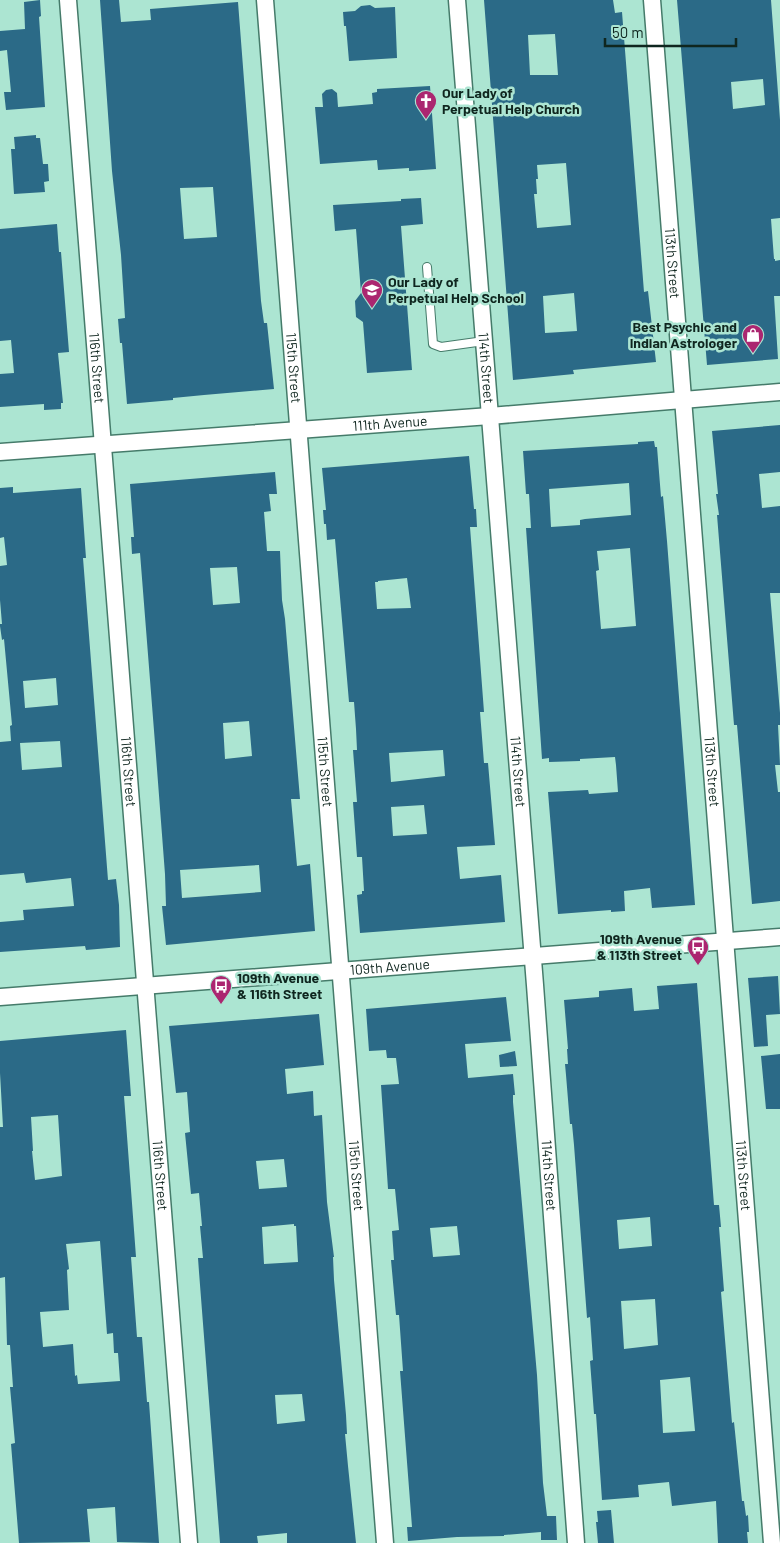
<svg xmlns="http://www.w3.org/2000/svg" width="780" height="1543" viewBox="0 0 780 1543" font-family="Barlow,sans-serif">
<style>
.building{fill:#2b6a87;fill-rule:evenodd}
.lines{fill:none;stroke-linecap:round;stroke-linejoin:round}
.service-casing{stroke:#457b6a;stroke-width:10}
.minor-casing{stroke:#457b6a;stroke-width:19}
.service{stroke:#fff;stroke-width:8}
.minor{stroke:#fff;stroke-width:16}
.labels{text-anchor:middle;stroke-width:5;stroke-linejoin:round;paint-order:stroke}
.poi-label{font-size:14px;font-weight:bold;fill:#0f261f;stroke:#ace5d2;text-anchor:start}
.street-label{font-size:14px;fill:#0f261f;stroke:#ace5d2}
</style>
<rect width="100%" height="100%" fill="#ace5d2"/>
<path class="building" d="M 40,0 L 41,16 L 39,17 L 45,107 L 6,110 L 4,92 L 11,92 L 7,50 L 0,51 L 0,31 L 25,29 L 24,2 Z
M 100,0 L 119,0 L 121,22 L 151,20 L 150,9 L 238,2 L 261,301 L 264,323 L 267,323 L 274,389 L 204,395 L 173,398 L 173,400 L 127,404 L 122,343 L 120,343 L 118,319 L 125,318 L 121,255 L 112,171 ZM 213,187 L 217,237 L 184,239 L 180,188 Z
M 484,0 L 613,0 L 615,13 L 622,12 L 644,292 L 648,291 L 656,362 L 573,370 L 574,374 L 513,380 ZM 555,34 L 558,75 L 530,75 L 528,35 ZM 566,163 L 571,225 L 537,228 L 534,194 L 537,194 L 536,179 L 538,179 L 537,165 ZM 574,293 L 577,331 L 545,333 L 543,296 Z
M 677,0 L 771,0 L 780,120 L 780,218 L 771,219 L 774,259 L 775,259 L 775,261 L 780,260 L 780,296 L 774,296 L 778,359 L 707,365 ZM 763,79 L 765,105 L 733,109 L 731,82 Z
M 370,5 L 375,8 L 395,7 L 397,58 L 349,61 L 346,26 L 344,26 L 343,12 L 355,11 L 361,6 Z
M 430,86 L 436,169 L 409,171 L 409,168 L 378,170 L 377,160 L 320,164 L 315,107 L 323,107 L 322,94 L 326,90 L 332,89 L 337,93 L 338,107 L 373,104 L 372,93 L 377,92 L 377,89 Z
M 36,135 L 36,138 L 40,138 L 43,164 L 48,164 L 49,181 L 44,182 L 45,192 L 14,194 L 11,149 L 15,149 L 14,137 Z
M 421,198 L 423,224 L 401,226 L 412,370 L 367,373 L 363,322 L 356,317 L 355,301 L 361,293 L 356,229 L 335,231 L 333,205 L 401,201 L 401,199 Z
M 57,224 L 59,252 L 61,252 L 69,352 L 58,353 L 63,403 L 61,403 L 61,409 L 44,410 L 44,404 L 0,407 L 0,374 L 14,373 L 11,340 L 0,341 L 0,229 Z
M 780,425 L 780,472 L 759,474 L 762,508 L 780,506 L 780,593 L 770,593 L 780,713 L 780,725 L 778,725 L 780,765 L 775,765 L 778,792 L 780,792 L 780,901 L 752,904 L 737,725 L 734,725 L 717,515 L 719,515 L 716,494 L 718,494 L 712,431 Z
M 654,441 L 655,447 L 657,447 L 661,497 L 663,496 L 667,541 L 695,905 L 652,908 L 650,888 L 624,891 L 625,911 L 611,912 L 611,910 L 558,914 L 548,792 L 588,790 L 589,794 L 618,792 L 616,765 L 615,757 L 580,759 L 580,761 L 549,762 L 549,758 L 542,759 L 526,528 L 531,528 L 529,494 L 526,494 L 523,451 L 638,444 L 638,442 ZM 629,483 L 631,515 L 585,519 L 580,520 L 580,525 L 551,527 L 549,489 ZM 630,548 L 636,626 L 601,629 L 596,571 L 599,570 L 597,551 Z
M 469,456 L 474,509 L 476,509 L 477,527 L 470,527 L 484,712 L 480,712 L 484,763 L 488,763 L 495,845 L 457,847 L 460,879 L 501,875 L 505,922 L 360,933 L 357,895 L 362,894 L 362,891 L 364,891 L 362,857 L 357,857 L 353,802 L 357,802 L 353,750 L 357,750 L 356,729 L 354,702 L 349,702 L 335,539 L 327,540 L 326,524 L 324,524 L 323,510 L 326,510 L 322,468 ZM 407,578 L 411,608 L 377,609 L 375,582 L 378,582 L 378,581 ZM 443,750 L 445,776 L 391,782 L 389,753 ZM 424,805 L 427,834 L 393,836 L 391,807 Z
M 275,472 L 277,494 L 269,494 L 271,511 L 264,512 L 267,551 L 280,551 L 282,600 L 285,619 L 300,799 L 291,799 L 297,866 L 310,864 L 315,931 L 166,945 L 162,906 L 166,906 L 165,874 L 156,756 L 140,553 L 132,554 L 131,537 L 134,537 L 130,484 ZM 237,567 L 240,603 L 213,605 L 210,568 ZM 249,721 L 252,756 L 225,759 L 223,723 ZM 259,865 L 261,892 L 182,898 L 180,870 Z
M 13,487 L 13,493 L 81,488 L 86,558 L 83,558 L 108,880 L 116,879 L 119,905 L 120,947 L 86,950 L 85,946 L 0,952 L 0,922 L 24,920 L 23,910 L 74,906 L 71,878 L 26,883 L 24,873 L 0,875 L 0,742 L 11,741 L 10,726 L 12,725 L 4,639 L 2,640 L 0,626 L 0,624 L 2,624 L 0,600 L 0,566 L 7,565 L 4,537 L 0,538 L 0,488 ZM 56,678 L 58,705 L 25,708 L 23,681 ZM 60,741 L 62,767 L 22,770 L 20,743 Z
M 778,976 L 780,1014 L 766,1015 L 768,1046 L 754,1047 L 748,978 Z
M 697,983 L 714,1205 L 719,1205 L 721,1227 L 719,1227 L 724,1291 L 721,1292 L 732,1423 L 734,1422 L 742,1501 L 744,1501 L 746,1516 L 748,1515 L 749,1532 L 747,1532 L 748,1543 L 718,1543 L 716,1501 L 672,1506 L 669,1482 L 638,1485 L 639,1497 L 602,1500 L 596,1414 L 594,1414 L 590,1361 L 593,1360 L 590,1317 L 587,1318 L 574,1145 L 572,1124 L 570,1124 L 566,1075 L 565,1064 L 568,1064 L 567,1049 L 568,1049 L 564,1000 L 599,997 L 599,991 L 632,988 L 634,1011 L 659,1009 L 657,986 ZM 650,1217 L 652,1246 L 619,1249 L 617,1220 ZM 655,1299 L 658,1345 L 624,1349 L 621,1301 ZM 690,1377 L 695,1431 L 663,1433 L 660,1380 Z
M 506,997 L 511,1041 L 465,1044 L 468,1078 L 513,1074 L 515,1095 L 513,1095 L 513,1102 L 537,1375 L 543,1483 L 547,1516 L 556,1516 L 557,1540 L 541,1540 L 541,1532 L 504,1535 L 504,1536 L 457,1537 L 408,1541 L 407,1527 L 412,1527 L 400,1371 L 403,1371 L 399,1315 L 396,1315 L 391,1260 L 394,1260 L 392,1231 L 399,1230 L 395,1189 L 388,1189 L 381,1085 L 399,1084 L 396,1058 L 387,1058 L 386,1050 L 369,1051 L 366,1009 ZM 457,1226 L 460,1255 L 433,1257 L 430,1228 Z
M 319,1014 L 324,1065 L 285,1069 L 287,1094 L 313,1091 L 314,1116 L 322,1115 L 327,1202 L 334,1257 L 333,1257 L 334,1280 L 346,1415 L 347,1434 L 345,1434 L 348,1466 L 356,1543 L 287,1543 L 287,1533 L 257,1536 L 258,1543 L 220,1543 L 199,1272 L 198,1258 L 203,1258 L 200,1226 L 202,1226 L 199,1193 L 191,1194 L 185,1133 L 190,1132 L 187,1092 L 176,1093 L 169,1026 ZM 284,1159 L 287,1187 L 259,1189 L 256,1161 ZM 294,1224 L 294,1226 L 296,1226 L 298,1262 L 264,1264 L 262,1227 ZM 302,1394 L 305,1421 L 277,1424 L 275,1395 Z
M 126,1030 L 131,1096 L 124,1096 L 136,1257 L 131,1257 L 137,1337 L 142,1337 L 147,1402 L 149,1402 L 159,1543 L 117,1542 L 115,1507 L 87,1509 L 90,1542 L 19,1543 L 11,1444 L 15,1443 L 10,1387 L 13,1387 L 10,1345 L 7,1345 L 5,1277 L 0,1278 L 0,1127 L 3,1127 L 0,1073 L 0,1041 ZM 58,1115 L 62,1176 L 35,1180 L 32,1151 L 33,1151 L 31,1117 ZM 100,1241 L 107,1334 L 113,1333 L 114,1353 L 118,1353 L 120,1381 L 78,1384 L 77,1375 L 75,1376 L 73,1344 L 43,1347 L 40,1312 L 69,1310 L 67,1270 L 69,1269 L 66,1244 Z
M 515,1051 L 517,1066 L 500,1067 L 499,1055 Z
M 780,1054 L 780,1109 L 766,1109 L 761,1056 Z
M 611,1510 L 614,1543 L 598,1543 L 596,1522 L 598,1522 L 597,1511 Z"/>
<g class="lines">
<g class="service-casing">
<path id="service" d="M 427,267 L 433,344 L 441,347 L 484,341"/>
</g>
<g class="minor-casing">
<g id="minor">
<path id="s1" d="M 68,0 L 189,1543"/>
<path id="s2" d="M 265,0 L 385,1543"/>
<path id="s3" d="M 457,0 L 535,985 L 576,1543"/>
<path id="s4" d="M 652,0 L 772,1543"/>
<path id="s5" d="M 0,452 L 490,416 L 780,392"/>
<path id="s6" d="M 0,997 L 780,937"/>
</g>
</g>
<use href="#service" class="service"/>
<use href="#minor" class="minor"/>
</g>
<defs>
<g id="church-pin" transform="scale(1.125)"><path d="M0 17L-7.5 6A9.5 9.5 0 1 1 7.5 6Z" fill="#ab2670" stroke="#ace5d2"/><path d="M-1.2-6h2.4v3.5h3.3v2.4h-3.3V6h-2.4V-.1h-3.3v-2.4h3.3Z" fill="#fff"/></g>
<g id="school-pin" transform="scale(1.125)"><path d="M0 17L-7.5 6A9.5 9.5 0 1 1 7.5 6Z" fill="#ab2670" stroke="#ace5d2"/><path d="M0-5L7-2L0 1L-7-2ZM-4 1L0 2.5L4 1V4Q0 6-4 4Z" fill="#fff"/></g>
<g id="shop-pin" transform="scale(1.125)"><path d="M0 17L-7.5 6A9.5 9.5 0 1 1 7.5 6Z" fill="#ab2670" stroke="#ace5d2"/><path d="M-5-2.5h2.3a2.7 3.5 0 0 1 5.4 0H5L5.5 6h-11ZM-1.5-2.5h3a1.5 2.3 0 0 0-3 0Z" fill="#fff"/></g>
<g id="bus-pin" transform="scale(1.125)"><path d="M0 17L-7.5 6A9.5 9.5 0 1 1 7.5 6Z" fill="#ab2670" stroke="#ace5d2"/><path d="M-5-6H5V4H4V6H2V4H-2V6H-4V4H-5ZM-3.5-4V0h7V-4ZM-3.5 1.2v1.5H-2V1.2ZM2 1.2v1.5H3.5V1.2Z" fill="#fff"/></g>
</defs>
<g fill-rule="evenodd">
<use href="#church-pin" x="426" y="101"/>
<use href="#school-pin" x="372" y="290"/>
<use href="#shop-pin" x="753" y="335"/>
<use href="#bus-pin" x="698" y="947"/>
<use href="#bus-pin" x="221" y="986"/>
</g>
<g class="labels">
<g class="poi-label">
<text x="442" y="98">Our Lady of<tspan x="442" dy="16">Perpetual Help Church</tspan></text>
<text x="388" y="287">Our Lady of<tspan x="388" dy="16">Perpetual Help School</tspan></text>
<text x="737" y="332" text-anchor="end">Best Psychic and<tspan x="737" dy="16">Indian Astrologer</tspan></text>
<text x="682" y="944" text-anchor="end">109th Avenue<tspan x="682" dy="16">&amp; 113th Street</tspan></text>
<text x="237" y="983">109th Avenue<tspan x="237" dy="16">&amp; 116th Street</tspan></text>
</g>
<g class="street-label">
<text dy="5" stroke="none"><textPath href="#s4" startOffset="264">113th Street</textPath></text>
<text dy="5" stroke="none"><textPath href="#s1" startOffset="369">116th Street</textPath></text>
<text dy="5" stroke="none"><textPath href="#s2" startOffset="369">115th Street</textPath></text>
<text dy="5" stroke="none"><textPath href="#s3" startOffset="369">114th Street</textPath></text>
<text dy="5" stroke="none"><textPath href="#s5" startOffset="391">111th Avenue</textPath></text>
<text dy="5" stroke="none"><textPath href="#s3" startOffset="774">114th Street</textPath></text>
<text dy="5" stroke="none"><textPath href="#s4" startOffset="774">113th Street</textPath></text>
<text dy="5" stroke="none"><textPath href="#s1" startOffset="774">116th Street</textPath></text>
<text dy="5" stroke="none"><textPath href="#s2" startOffset="774">115th Street</textPath></text>
<text dy="5" stroke="none"><textPath href="#s6" startOffset="391">109th Avenue</textPath></text>
<text dy="5" stroke="none"><textPath href="#s1" startOffset="1179">116th Street</textPath></text>
<text dy="5" stroke="none"><textPath href="#s2" startOffset="1179">115th Street</textPath></text>
<text dy="5" stroke="none"><textPath href="#s3" startOffset="1179">114th Street</textPath></text>
<text dy="5" stroke="none"><textPath href="#s4" startOffset="1179">113th Street</textPath></text>
</g>
</g>
<path d="M605 38v8h131v-8" fill="none" stroke="#0f261f" stroke-width="2.5"/>
<text x="612" y="38" font-size="15" fill="#0f261f" stroke="#ace5d2" stroke-width="4" paint-order="stroke">50 m</text>
</svg>
